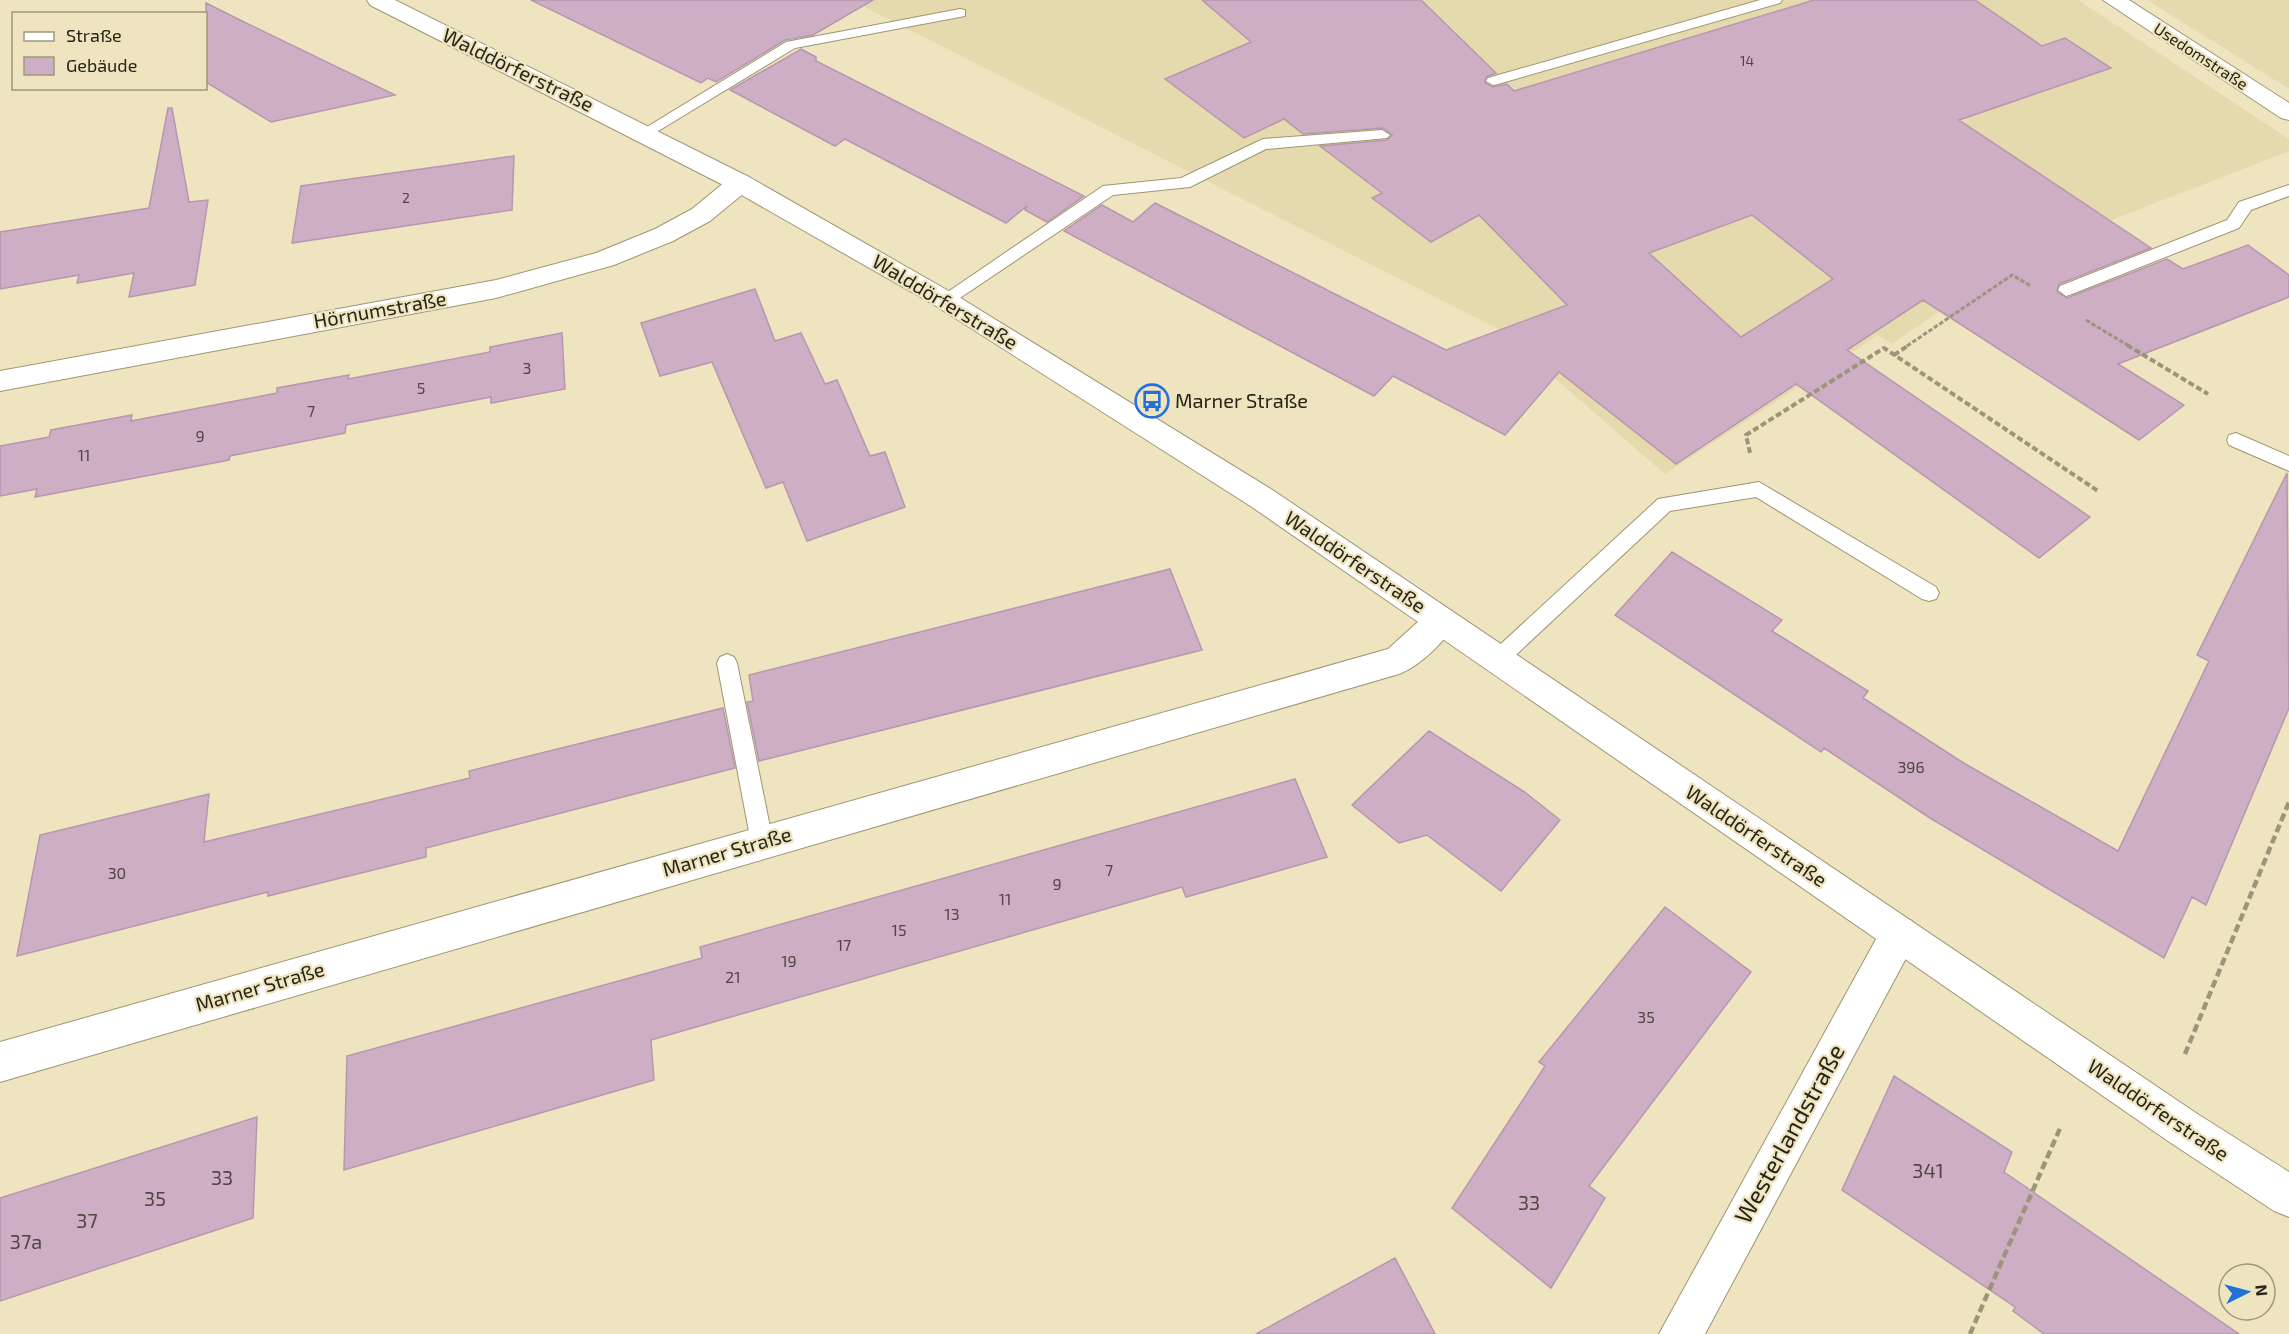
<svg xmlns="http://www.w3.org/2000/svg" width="2289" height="1334" viewBox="0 0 2289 1334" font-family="'Exo 2',sans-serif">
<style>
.built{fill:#e5d9ae}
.building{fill:#ceaec5;stroke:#b797ae;stroke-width:1.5;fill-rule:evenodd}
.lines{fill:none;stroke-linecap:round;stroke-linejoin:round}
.lane-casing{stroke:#9f9573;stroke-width:2}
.street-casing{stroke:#9f9573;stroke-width:2}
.secondary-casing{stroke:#9f9573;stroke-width:2}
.path-far2{stroke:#9c957a;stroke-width:3;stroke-dasharray:4.5 2;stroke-linecap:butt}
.path-far1{stroke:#9c957a;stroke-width:4;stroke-dasharray:6 3;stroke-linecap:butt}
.path{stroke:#9c957a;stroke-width:4.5;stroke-dasharray:8 4;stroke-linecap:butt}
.lane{fill:#fff;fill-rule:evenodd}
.street{fill:#fff;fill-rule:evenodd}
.secondary{fill:#fff;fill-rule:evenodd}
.labels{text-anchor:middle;stroke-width:4.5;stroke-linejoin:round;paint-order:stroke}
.far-number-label{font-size:14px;fill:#514642}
.far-street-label{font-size:16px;fill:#272416;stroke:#eee4c0}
.number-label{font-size:16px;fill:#514642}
.street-label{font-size:20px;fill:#272416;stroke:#eee4c0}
.poi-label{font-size:20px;fill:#272416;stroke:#eee4c0;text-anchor:start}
.near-number-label{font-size:20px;fill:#514642}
.near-street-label{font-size:24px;fill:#272416;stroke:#eee4c0}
</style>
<rect width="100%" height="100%" fill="#eee4c0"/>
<path class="built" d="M 851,0 L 2078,0 L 2289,139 L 2289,151 L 2019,256 L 1892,344 L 1878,335 L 1665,474 L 1498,329 Z
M 2147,0 L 2289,0 L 2289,89 Z"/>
<path class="building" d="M 531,0 L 873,0 L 813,35 L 785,40 L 716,82 L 708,78 L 701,83 Z
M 1202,0 L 1421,0 L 1496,73 L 1486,77 L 1485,83 L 1493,87 L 1507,84 L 1514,91 L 1814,0 L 1975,0 L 2042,46 L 2065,38 L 2111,68 L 1959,120 L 2151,248 L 2059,284 L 2057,292 L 2067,298 L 2167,259 L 2183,269 L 2248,245 L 2289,275 L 2289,297 L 2118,364 L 2184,405 L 2139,440 L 1923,300 L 1847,350 L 2090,517 L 2039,558 L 1796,384 L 1676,464 L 1559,372 L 1505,435 L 1393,376 L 1374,396 L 1064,231 L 1102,205 L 1133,222 L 1155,203 L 1446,350 L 1567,305 L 1479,215 L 1431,242 L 1372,198 L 1382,193 L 1320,146 L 1387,140 L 1392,135 L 1383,128 L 1303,134 L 1284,119 L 1244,138 L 1165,79 L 1251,42 ZM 1752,215 L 1833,279 L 1741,337 L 1649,253 Z
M 206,3 L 240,20 L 395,95 L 271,122 L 206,82 Z
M 801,49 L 816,57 L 816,61 L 1084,196 L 1047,222 L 1025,210 L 1027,206 L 1006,223 L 845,139 L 835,146 L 730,90 Z
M 168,108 L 172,108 L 189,202 L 208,200 L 195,285 L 129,297 L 134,273 L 77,283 L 79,275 L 0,289 L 0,232 L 149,208 Z
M 514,156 L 512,210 L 292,243 L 301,186 Z
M 755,289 L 775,341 L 801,333 L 825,384 L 837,380 L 870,456 L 885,452 L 905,507 L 807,541 L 783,482 L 766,488 L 712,362 L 660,376 L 641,323 Z
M 562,333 L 565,389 L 491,403 L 491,397 L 346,425 L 345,433 L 230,456 L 229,460 L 35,497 L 37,489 L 0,496 L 0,446 L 49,437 L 51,430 L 132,415 L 131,421 L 277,393 L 277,388 L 349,375 L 348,379 L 490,352 L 490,347 Z
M 2287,473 L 2289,708 L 2206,905 L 2192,897 L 2164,958 L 1930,818 L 1824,748 L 1821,752 L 1615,615 L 1672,552 L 1782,620 L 1772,631 L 1868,691 L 1863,698 L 1962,762 L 2118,851 L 2209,661 L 2197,655 Z
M 1170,569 L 1202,650 L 759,761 L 747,702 L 753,701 L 749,675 Z
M 723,708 L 735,768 L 426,848 L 426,857 L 268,896 L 268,892 L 17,956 L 40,835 L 209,794 L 204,842 L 470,778 L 469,771 Z
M 1429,731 L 1526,793 L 1560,820 L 1501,891 L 1427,835 L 1399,843 L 1352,805 Z
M 1295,779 L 1327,857 L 1186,897 L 1182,887 L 651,1040 L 654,1080 L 344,1170 L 347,1056 L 702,958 L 700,947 Z
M 1665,907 L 1751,972 L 1589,1186 L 1605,1198 L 1551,1288 L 1452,1208 L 1545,1066 L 1539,1062 Z
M 1894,1076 L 2012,1152 L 2004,1172 L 2239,1334 L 2044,1334 L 2013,1311 L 2015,1307 L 1842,1190 Z
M 257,1117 L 253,1218 L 0,1301 L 0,1198 Z
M 1395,1258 L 1435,1334 L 1256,1334 Z"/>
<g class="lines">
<g class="lane-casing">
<path id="lane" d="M 1760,0 L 1782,0 L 1780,3 L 1498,84 L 1493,85 L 1486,81 L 1488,78 Z
M 960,9 L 965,10 L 965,16 L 795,48 L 650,136 L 645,138 L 637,133 L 786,42 Z
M 1382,130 L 1390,135 L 1387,138 L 1266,149 L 1190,187 L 1113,195 L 951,304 L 945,306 L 936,300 L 1103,186 L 1181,178 L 1263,139 Z
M 2289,185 L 2289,196 L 2251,210 L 2239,228 L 2072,294 L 2066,296 L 2058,290 L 2060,286 L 2227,220 L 2239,202 Z
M 2236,433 L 2289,456 L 2289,471 L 2229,445 L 2227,440 L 2229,435 Z
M 1759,482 L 1936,587 L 1939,593 L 1936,599 L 1929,601 L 1922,599 L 1756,497 L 1670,511 L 1505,665 L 1498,668 L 1491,665 L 1488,659 L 1491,653 L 1658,499 Z
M 727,654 L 734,657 L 737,663 L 773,842 L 770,849 L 762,852 L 754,849 L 751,842 L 717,663 L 720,657 Z"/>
</g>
<g class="street-casing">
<path id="street" d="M 2103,0 L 2129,0 L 2289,103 L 2289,120 L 2281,118 Z
M 740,175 L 749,177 L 752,183 L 749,189 L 710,221 L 673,241 L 614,265 L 496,298 L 0,391 L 0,371 L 496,280 L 596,253 L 655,229 L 692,209 L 731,177 Z
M 1441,607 L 1452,611 L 1457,620 C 1447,640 1420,666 1399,674 L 0,1082 L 0,1042 L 1388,649 L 1430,611 Z
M 1899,916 L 1912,921 L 1918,934 L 1912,947 L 1705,1334 L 1659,1334 L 1886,921 Z"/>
</g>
<g class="secondary-casing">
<path id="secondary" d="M 367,0 L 395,0 L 749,177 L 954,294 L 1274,491 L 2196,1113 L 2289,1172 L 2289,1217 L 2274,1211 L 2168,1141 L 1252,507 L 936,306 L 731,189 L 370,5 Z"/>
</g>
<path class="path-far2" d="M 2086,320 L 2129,346
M 1907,346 L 2012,275 L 2031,286"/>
<path class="path-far1" d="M 2127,345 L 2208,394
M 1894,355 L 1909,345
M 1750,453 L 1746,435 L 1884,348 L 2098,491"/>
<path class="path" d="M 2185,1054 L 2289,802
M 1970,1334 L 2061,1126"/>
<use href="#lane" class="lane"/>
<use href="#street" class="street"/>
<use href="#secondary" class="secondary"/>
</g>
<defs>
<g id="bus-ring" transform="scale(1.725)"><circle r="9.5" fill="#eee4c0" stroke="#236fdb" stroke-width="1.5"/><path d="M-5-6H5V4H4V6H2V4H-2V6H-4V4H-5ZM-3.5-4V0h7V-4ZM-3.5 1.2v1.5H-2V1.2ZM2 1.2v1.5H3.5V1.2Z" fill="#236fdb"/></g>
</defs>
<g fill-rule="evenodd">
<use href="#bus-ring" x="1152" y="401"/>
</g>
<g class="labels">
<g class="far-number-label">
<text x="1747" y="66">14</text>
<text x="406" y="203">2</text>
</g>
<g class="far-street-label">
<text transform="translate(2201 56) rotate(33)" y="6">Usedomstraße</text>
</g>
<g class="number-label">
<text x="527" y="374">3</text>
<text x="421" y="394">5</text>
<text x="311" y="417">7</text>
<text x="200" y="442">9</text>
<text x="84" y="461">11</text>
<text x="1911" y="773">396</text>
<text x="1109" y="876">7</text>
<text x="117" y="879">30</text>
<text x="1057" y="890">9</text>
<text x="1005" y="905">11</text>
<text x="952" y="920">13</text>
<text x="899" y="936">15</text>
<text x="844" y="951">17</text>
<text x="789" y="967">19</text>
<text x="733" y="983">21</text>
<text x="1646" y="1023">35</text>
</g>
<g class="street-label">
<text transform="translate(518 70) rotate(26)" y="7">Walddörferstraße</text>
<text transform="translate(945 302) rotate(31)" y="7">Walddörferstraße</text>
<text transform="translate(380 310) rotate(-10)" y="7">Hörnumstraße</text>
<text transform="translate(1355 562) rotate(34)" y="7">Walddörferstraße</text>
<text transform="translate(1756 836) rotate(34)" y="7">Walddörferstraße</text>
<text transform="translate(727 852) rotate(-16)" y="7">Marner Straße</text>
<text transform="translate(260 987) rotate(-16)" y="7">Marner Straße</text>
<text transform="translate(2158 1110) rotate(34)" y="7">Walddörferstraße</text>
</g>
<g class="poi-label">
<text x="1175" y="408">Marner Straße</text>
</g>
<g class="near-number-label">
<text x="1928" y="1178">341</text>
<text x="222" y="1185">33</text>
<text x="155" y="1206">35</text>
<text x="1529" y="1210">33</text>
<text x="87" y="1228">37</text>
<text x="26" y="1249">37a</text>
</g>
<g class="near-street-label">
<text transform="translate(1790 1134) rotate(-61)" y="8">Westerlandstraße</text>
</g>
</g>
<rect x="12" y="12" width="195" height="78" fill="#eee4c0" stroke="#9e977c" stroke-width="1.5"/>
<rect x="24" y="32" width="30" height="9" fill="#ffffff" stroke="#9e977c" stroke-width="1.5"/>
<text x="66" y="42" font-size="18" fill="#272416">Straße</text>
<rect x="24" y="57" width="30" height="18" fill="#ceaec5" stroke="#9e977c" stroke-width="1.5"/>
<text x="66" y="72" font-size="18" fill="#272416">Gebäude</text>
<g transform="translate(2247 1292) rotate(84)"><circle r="28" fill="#eee4c0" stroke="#9e977c" stroke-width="1.5"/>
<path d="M0-4.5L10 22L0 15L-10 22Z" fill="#236fdb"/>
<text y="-9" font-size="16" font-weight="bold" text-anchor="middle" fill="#272416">N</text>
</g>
</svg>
